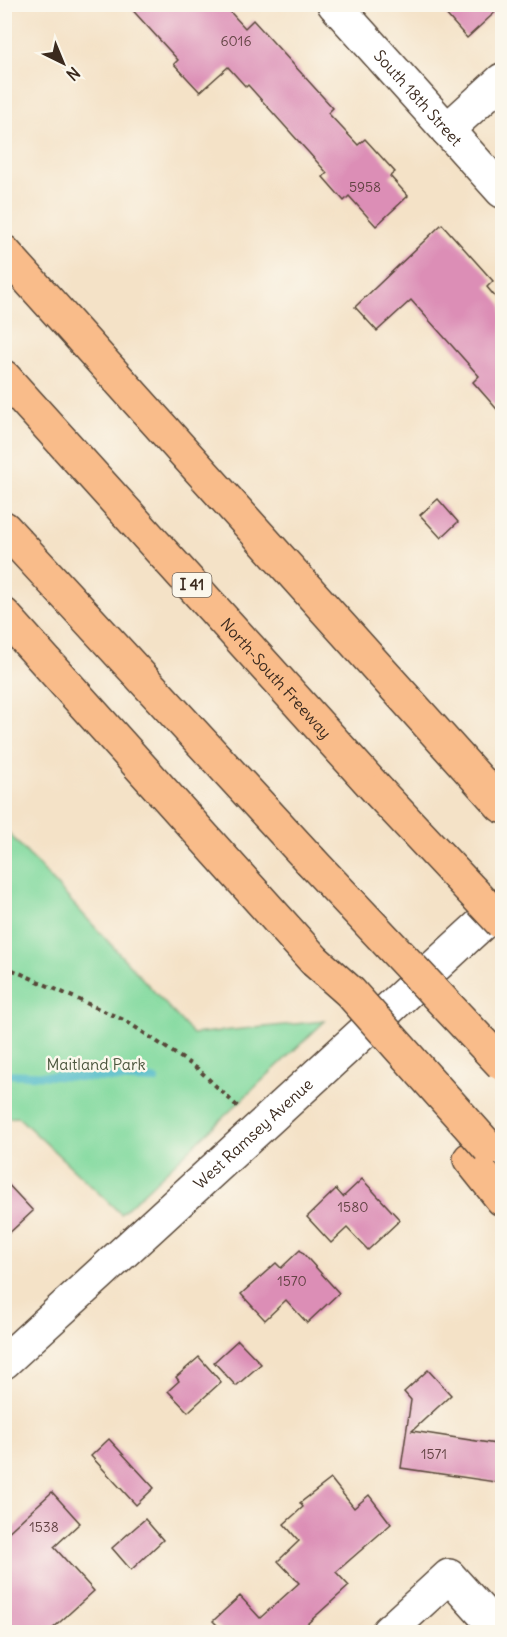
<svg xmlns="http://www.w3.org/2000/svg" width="507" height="1637" viewBox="0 0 507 1637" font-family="Delius,sans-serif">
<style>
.green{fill:#81d99e;stroke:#5e825e;stroke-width:1.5}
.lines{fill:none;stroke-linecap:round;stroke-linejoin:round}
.stream{stroke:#4cb9c7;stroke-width:8}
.building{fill:#dc8eb6}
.minor-casing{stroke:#574637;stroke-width:36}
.highway-casing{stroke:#574637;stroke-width:36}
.path{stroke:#574637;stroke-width:4;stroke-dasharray:4.5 4.5;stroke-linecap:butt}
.minor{stroke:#fff;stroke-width:33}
.highway{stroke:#f9bc8a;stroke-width:33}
.highway-bridge-casing{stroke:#574637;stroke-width:36;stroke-linecap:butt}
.highway-bridge{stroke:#f9bc8a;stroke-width:33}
.labels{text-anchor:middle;stroke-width:5;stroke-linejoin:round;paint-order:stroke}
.number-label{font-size:14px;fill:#634344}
.shield{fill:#fbf7ec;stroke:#75685c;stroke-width:1.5}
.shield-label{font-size:15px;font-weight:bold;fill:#3b2a1e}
.street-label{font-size:16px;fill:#3b2a1e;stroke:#fbf7ec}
.park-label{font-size:16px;fill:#4c563e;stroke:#fbf7ec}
</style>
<rect width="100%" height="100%" fill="#fbf7ec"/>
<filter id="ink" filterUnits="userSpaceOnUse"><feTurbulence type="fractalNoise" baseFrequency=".0167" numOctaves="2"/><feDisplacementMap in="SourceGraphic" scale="12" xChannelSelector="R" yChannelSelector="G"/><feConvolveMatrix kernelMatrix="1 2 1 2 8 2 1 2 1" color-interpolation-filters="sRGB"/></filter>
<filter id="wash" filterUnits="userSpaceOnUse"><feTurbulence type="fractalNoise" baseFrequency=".008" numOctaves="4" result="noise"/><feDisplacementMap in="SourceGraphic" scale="24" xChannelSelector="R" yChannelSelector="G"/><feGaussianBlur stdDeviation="1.35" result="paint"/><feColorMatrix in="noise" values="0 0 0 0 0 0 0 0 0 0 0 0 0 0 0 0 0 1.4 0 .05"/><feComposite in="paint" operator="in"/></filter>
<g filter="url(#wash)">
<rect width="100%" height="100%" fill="#f4e2c7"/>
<path class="green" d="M 4,828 L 193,1034 L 325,1021 L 121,1214 L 18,1117 L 5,1118 Z"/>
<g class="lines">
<path class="stream" d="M 4,1074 L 155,1080"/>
</g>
<g id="blocks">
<path class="building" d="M 127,4 L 223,4 L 245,28 L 253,20 L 333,108 L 328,113 L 358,145 L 365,139 L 395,172 L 390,176 L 408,196 L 376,226 L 349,196 L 344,201 L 323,177 L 327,173 L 248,85 L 246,87 L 228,67 L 200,92 L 174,64 L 178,60 Z
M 437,4 L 502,4 L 502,6 L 467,38 Z
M 442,224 L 493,281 L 487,287 L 502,305 L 502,415 L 473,382 L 479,376 L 411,300 L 377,331 L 355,307 Z
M 438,499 L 458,522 L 441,538 L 420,515 Z
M 362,1179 L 400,1220 L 368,1250 L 347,1228 L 331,1243 L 307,1217 L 336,1189 L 343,1197 Z
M 4,1180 L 33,1211 L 4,1238 Z
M 300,1250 L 339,1293 L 307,1323 L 286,1300 L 265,1320 L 241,1294 L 276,1263 L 281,1268 Z
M 238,1340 L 261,1364 L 236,1386 L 214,1362 Z
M 199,1357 L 221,1382 L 188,1412 L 168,1391 L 179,1381 L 176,1377 Z
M 428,1370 L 451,1395 L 412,1431 L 502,1445 L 502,1483 L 401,1468 L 411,1400 L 404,1392 Z
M 109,1439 L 154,1488 L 136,1505 L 91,1456 Z
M 331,1479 L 354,1508 L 369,1495 L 391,1524 L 336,1572 L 349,1586 L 298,1632 L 224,1632 L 213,1621 L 240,1596 L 260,1618 L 299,1583 L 278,1561 L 299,1541 L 284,1524 L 303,1507 L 300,1503 Z
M 52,1492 L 80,1523 L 54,1547 L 94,1591 L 49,1632 L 4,1632 L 4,1536 Z
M 145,1519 L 163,1540 L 131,1570 L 112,1548 Z"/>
</g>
</g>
<g filter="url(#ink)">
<use href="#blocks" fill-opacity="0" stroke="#574637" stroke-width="1.5"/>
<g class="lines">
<g class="minor-casing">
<g id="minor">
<path id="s1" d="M 334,4 L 502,191"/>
<path d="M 447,130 L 502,80"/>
<path id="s2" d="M 4,1362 L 502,905"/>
<path d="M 388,1632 L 449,1576 L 500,1632"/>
</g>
</g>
<g class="highway-casing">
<g id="highway">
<path d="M 4,252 L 502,806"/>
<path id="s3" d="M 4,377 L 379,792"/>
<path d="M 4,528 L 310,860"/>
<path d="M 4,615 L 315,961"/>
<path d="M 470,1159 L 502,1199"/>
</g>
</g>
<path class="path" d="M 4,966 L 126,1021 L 198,1069 L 238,1107"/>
<use href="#minor" class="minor"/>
<use href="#highway" class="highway"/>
<g class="highway-bridge-casing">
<path id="highway-bridge" d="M 379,792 L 502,923
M 310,860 L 502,1064
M 315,961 L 350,992 L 489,1148"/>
</g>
<use href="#highway-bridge" class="highway-bridge"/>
</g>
</g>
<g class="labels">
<g class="number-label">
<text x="236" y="46">6016</text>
<text x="365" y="192">5958</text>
<text x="353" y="1212">1580</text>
<text x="292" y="1286">1570</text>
<text x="434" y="1459">1571</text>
<text x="44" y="1532">1538</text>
</g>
<rect class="shield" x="172.5" y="573" width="39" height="24" rx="4.5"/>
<g class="shield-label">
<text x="192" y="590">I 41</text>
</g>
<g class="street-label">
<text dy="6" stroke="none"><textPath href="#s1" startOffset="126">South 18th Street</textPath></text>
<text dy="6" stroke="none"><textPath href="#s3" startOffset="406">North-South Freeway</textPath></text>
<text dy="6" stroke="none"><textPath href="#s2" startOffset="338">West Ramsey Avenue</textPath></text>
</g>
<g class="park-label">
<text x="96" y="1070">Maitland Park</text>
</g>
</g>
<rect width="507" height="1637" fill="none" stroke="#fbf7ec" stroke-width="24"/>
<g transform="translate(63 63) rotate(137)" stroke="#fbf7ec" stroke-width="4.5" paint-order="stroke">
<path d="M0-4.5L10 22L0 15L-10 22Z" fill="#3b2a1e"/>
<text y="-9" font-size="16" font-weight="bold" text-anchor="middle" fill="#3b2a1e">N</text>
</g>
</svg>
